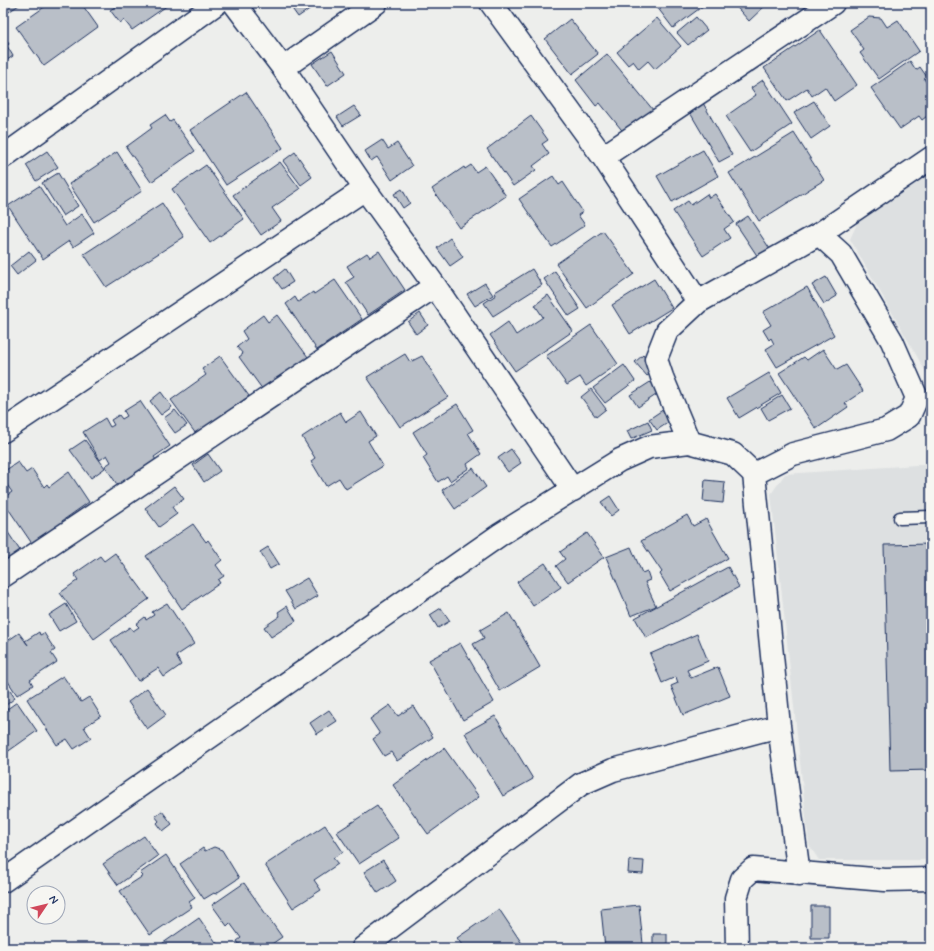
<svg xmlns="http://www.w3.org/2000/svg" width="934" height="951" viewBox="0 0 934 951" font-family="Mynerve,sans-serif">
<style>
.built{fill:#dde0e1}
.building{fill:#b9bfc8;stroke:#1b2f5e}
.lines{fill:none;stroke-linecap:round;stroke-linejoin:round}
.lane-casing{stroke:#1b2f5e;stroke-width:15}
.street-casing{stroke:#1b2f5e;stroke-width:25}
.lane{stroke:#f6f6f2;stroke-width:12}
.street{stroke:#f6f6f2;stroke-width:22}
</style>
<rect width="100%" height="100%" fill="#edeeec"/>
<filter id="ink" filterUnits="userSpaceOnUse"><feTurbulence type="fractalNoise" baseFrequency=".025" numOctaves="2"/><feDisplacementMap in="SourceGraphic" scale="8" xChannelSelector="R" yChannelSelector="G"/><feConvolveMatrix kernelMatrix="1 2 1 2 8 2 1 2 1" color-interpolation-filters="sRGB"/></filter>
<g filter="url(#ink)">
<path class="built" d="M 931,172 L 931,381 L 850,239 L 860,217 Z
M 931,464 L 931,860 L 819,860 L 809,845 L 771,494 L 785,474 Z"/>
<path class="building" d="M 3,3 L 22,3 L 4,15 Z
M 50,3 L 81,3 L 98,27 L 44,66 L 16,27 Z
M 113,3 L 171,3 L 132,30 L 124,20 L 120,23 L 110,10 L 115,7 Z
M 288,3 L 318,3 L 298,17 Z
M 663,3 L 707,3 L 673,28 L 657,7 Z
M 733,3 L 768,3 L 749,21 Z
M 696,17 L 707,30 L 688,45 L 677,33 Z
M 869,17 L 881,18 L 887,27 L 898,20 L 919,51 L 879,79 L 860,53 L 864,50 L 850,30 Z
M 657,18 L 681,46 L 655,69 L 648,61 L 639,69 L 633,61 L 628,65 L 617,52 Z
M 570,19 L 598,54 L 572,74 L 545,39 Z
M 820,30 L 857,85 L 834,101 L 825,87 L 812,96 L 807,88 L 787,101 L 764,68 Z
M 3,35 L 9,44 L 7,46 L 13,56 L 3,63 Z
M 332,51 L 346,73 L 327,86 L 312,64 Z
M 607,54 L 654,111 L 625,134 L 600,103 L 596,106 L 576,80 Z
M 910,61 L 916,70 L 920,67 L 927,77 L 924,79 L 931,89 L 931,113 L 922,120 L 919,116 L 900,129 L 871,88 Z
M 763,80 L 792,124 L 750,152 L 726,116 L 756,95 L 751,88 Z
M 246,92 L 283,148 L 226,185 L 190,130 Z
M 814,101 L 830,126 L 811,139 L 794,113 Z
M 703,103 L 732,155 L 719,162 L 689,111 Z
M 354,106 L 361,115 L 343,126 L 337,117 Z
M 165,115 L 170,122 L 173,120 L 195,151 L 151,182 L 126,147 L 152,128 L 150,125 Z
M 531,116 L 548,140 L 542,144 L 549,154 L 533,166 L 536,170 L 513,186 L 487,149 Z
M 794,133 L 824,180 L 759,221 L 729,173 Z
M 382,140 L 388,149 L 397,143 L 412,166 L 392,180 L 377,157 L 371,161 L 365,151 Z
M 703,150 L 718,176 L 672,202 L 657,176 Z
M 47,151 L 58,167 L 36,181 L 26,165 Z
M 117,152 L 142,191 L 94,222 L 69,184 Z
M 295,152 L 312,177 L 301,185 L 283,161 Z
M 280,162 L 300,189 L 272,208 L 281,221 L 261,235 L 233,195 Z
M 206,165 L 244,219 L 210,243 L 172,189 Z
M 471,165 L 476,172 L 485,166 L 506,196 L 459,228 L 432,189 L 464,167 L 465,169 Z
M 58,173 L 78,206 L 63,216 L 42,183 Z
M 553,176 L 559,185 L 563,182 L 583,212 L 578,215 L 585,225 L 552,247 L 519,199 Z
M 39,186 L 65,226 L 82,214 L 94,233 L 73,247 L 69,241 L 43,259 L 8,206 Z
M 402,189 L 410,203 L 403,208 L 394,194 Z
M 707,194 L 709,198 L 715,194 L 734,222 L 724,229 L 730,238 L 703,256 L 673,211 L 688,201 L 691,205 Z
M 162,203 L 184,237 L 106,287 L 84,254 Z
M 748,216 L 772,252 L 760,260 L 736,224 Z
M 603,231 L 634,274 L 587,308 L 556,264 Z
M 450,238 L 463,257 L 450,266 L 437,248 Z
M 29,251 L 36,260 L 17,275 L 10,266 Z
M 379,251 L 405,290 L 368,315 L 346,282 L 354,277 L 347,266 L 367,253 L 370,257 Z
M 285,269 L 293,282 L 282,289 L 274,278 Z
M 532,269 L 542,285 L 493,316 L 484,303 L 496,295 L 495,292 Z
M 555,271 L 580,309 L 569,316 L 544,279 Z
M 826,277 L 837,296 L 824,304 L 812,285 Z
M 654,279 L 672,308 L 630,334 L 612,305 Z
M 335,280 L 362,319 L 317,350 L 286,304 L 295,297 L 298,302 L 313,292 L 314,294 Z
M 485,283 L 493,295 L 475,306 L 467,294 Z
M 807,287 L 834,335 L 777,367 L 766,349 L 774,344 L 771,338 L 769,340 L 763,330 L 771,325 L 763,312 Z
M 548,295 L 573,331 L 515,371 L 490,335 L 508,322 L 516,335 L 543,317 L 535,305 Z
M 420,313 L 428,325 L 416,334 L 408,322 Z
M 263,315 L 268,322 L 277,315 L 308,357 L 263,390 L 239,357 L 243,354 L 237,347 L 247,339 L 242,331 Z
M 591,325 L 618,364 L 586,386 L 580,377 L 567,385 L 546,356 Z
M 823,349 L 837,370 L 846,365 L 863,391 L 845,403 L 848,407 L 816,429 L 779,373 L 804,357 L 807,360 Z
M 405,354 L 410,362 L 422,356 L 448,397 L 400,427 L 367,377 Z
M 643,355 L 655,370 L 647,376 L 635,362 Z
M 220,356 L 249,396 L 196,434 L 171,400 L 206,375 L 202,369 Z
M 624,365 L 635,381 L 605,403 L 593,388 Z
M 769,373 L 781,393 L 739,418 L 727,398 Z
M 658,377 L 665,389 L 638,407 L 630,395 Z
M 591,389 L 606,409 L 596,417 L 581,397 Z
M 161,392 L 172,407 L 161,415 L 150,401 Z
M 782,395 L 790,408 L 768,420 L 761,408 Z
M 140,401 L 170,446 L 154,457 L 158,463 L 120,489 L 105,466 L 111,462 L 107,455 L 100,460 L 83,432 L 105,418 L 110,427 L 114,425 L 111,420 L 119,415 L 122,419 L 127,416 L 124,411 Z
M 457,404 L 473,430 L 468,433 L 481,454 L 467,464 L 469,468 L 450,481 L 447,476 L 438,482 L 423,458 L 427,455 L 413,432 Z
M 664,409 L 672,420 L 657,430 L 649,419 Z
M 175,410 L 187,425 L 175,433 L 164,418 Z
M 340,412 L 346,422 L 361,412 L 376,436 L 368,441 L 383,466 L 346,489 L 339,478 L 326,486 L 311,461 L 315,458 L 302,437 Z
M 648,421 L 652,430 L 631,439 L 627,431 Z
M 85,440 L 105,468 L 91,478 L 70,450 Z
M 511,449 L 521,463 L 508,472 L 498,458 Z
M 208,454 L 220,471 L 204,482 L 193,465 Z
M 18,462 L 26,473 L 32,469 L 44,487 L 47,484 L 49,487 L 69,472 L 89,502 L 62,521 L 64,524 L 33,545 L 3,501 L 3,498 L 12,492 L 3,479 L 3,472 Z
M 473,468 L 486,487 L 455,509 L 442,490 Z
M 705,480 L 725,482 L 723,503 L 703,501 Z
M 174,486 L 184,499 L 172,507 L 177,514 L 159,527 L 145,508 Z
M 610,496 L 619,510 L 611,516 L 601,502 Z
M 687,515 L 693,526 L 706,519 L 728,558 L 670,591 L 660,574 L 662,572 L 641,541 Z
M 193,524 L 206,542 L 208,540 L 222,560 L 216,565 L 224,576 L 218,580 L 220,583 L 182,609 L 146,556 Z
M 5,528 L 23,555 L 3,568 L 3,529 Z
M 587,533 L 604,557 L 568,582 L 556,566 L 565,559 L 560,552 Z
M 931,544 L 931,770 L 890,771 L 884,545 Z
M 268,547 L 279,564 L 270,569 L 260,552 Z
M 631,547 L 642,573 L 647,571 L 650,580 L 645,582 L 656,606 L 631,616 L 606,557 Z
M 115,553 L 149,599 L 94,639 L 60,593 L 78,580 L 74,574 L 100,556 L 104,561 Z
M 545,563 L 561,587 L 533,606 L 517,582 Z
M 728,567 L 739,587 L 646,638 L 635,618 Z
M 307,578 L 318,596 L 296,609 L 285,591 Z
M 167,603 L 194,644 L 176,656 L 181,665 L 164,677 L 158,668 L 138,681 L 111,640 L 130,627 L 133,631 L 139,627 L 136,624 L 145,617 L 146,620 L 154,615 L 152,612 Z
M 66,604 L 76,621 L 59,631 L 49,615 Z
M 287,606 L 296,621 L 271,637 L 264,627 L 280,616 L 278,612 Z
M 441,608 L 450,621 L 438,628 L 430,615 Z
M 509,613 L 540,667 L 500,691 L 473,644 L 484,638 L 480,630 Z
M 39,632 L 40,635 L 44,633 L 55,650 L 51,653 L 57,662 L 30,680 L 33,685 L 17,695 L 3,674 L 3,651 L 5,650 L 3,644 L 19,633 L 28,645 L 25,641 Z
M 697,634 L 708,661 L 687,670 L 691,678 L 718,667 L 730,696 L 683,715 L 671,686 L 678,683 L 676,677 L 662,683 L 650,654 Z
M 460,643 L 494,702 L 463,720 L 429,660 Z
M 63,676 L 81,702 L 89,697 L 101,716 L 84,727 L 91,738 L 74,749 L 67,739 L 57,745 L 27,699 Z
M 5,684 L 15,698 L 5,706 L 3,703 L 3,685 Z
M 147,688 L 166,715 L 147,729 L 128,702 Z
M 17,702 L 37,731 L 3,755 L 3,712 Z
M 390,705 L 398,716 L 413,706 L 433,737 L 397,761 L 391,752 L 384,756 L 373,739 L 380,734 L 370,719 Z
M 329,710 L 337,721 L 317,734 L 310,723 Z
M 495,716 L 533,779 L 503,796 L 465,733 Z
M 444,748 L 479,797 L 428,834 L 393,785 Z
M 377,806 L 399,838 L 359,864 L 337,832 Z
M 162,811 L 172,824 L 163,831 L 157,823 L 159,821 L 155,816 Z
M 325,825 L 343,852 L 333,858 L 338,864 L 314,880 L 321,890 L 293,908 L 265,865 Z
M 144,836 L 158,856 L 118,885 L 103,864 Z
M 214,847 L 222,850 L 239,878 L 215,894 L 214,893 L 204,899 L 180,864 L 203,848 L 205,851 Z
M 166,855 L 195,898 L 189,902 L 192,907 L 150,935 L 120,891 L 143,876 L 140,873 Z
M 383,860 L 396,881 L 378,893 L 364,872 Z
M 629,860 L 644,861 L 643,874 L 628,873 Z
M 244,883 L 282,937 L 266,948 L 242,948 L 237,941 L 241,938 L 230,923 L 227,926 L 212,905 Z
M 639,905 L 643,944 L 633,946 L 633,948 L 605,948 L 601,909 Z
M 811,906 L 829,906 L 829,938 L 811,938 Z
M 499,909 L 525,948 L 464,948 L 457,938 Z
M 199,918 L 220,948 L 156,948 Z
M 653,934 L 667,934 L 667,948 L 653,948 Z"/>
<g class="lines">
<g class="lane-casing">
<path id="lane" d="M 900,518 L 931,517"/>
</g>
<g class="street-casing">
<path id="street" d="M 234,3 L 283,68 L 365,189 L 435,286 L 573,490
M 491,3 L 603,157 L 698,302 L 667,331 L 656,359 L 662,377 L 689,442
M 283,68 L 376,3
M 3,157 L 217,3
M 603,157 L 833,3
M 819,234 L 931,158
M 698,302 L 819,234 L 841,254 L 892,341 L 917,398 L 909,416 L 886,430 L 793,454 L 754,474
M 3,431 L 365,189
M 3,576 L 435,286
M 3,881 L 501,534 L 620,460 L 649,447 L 689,442 L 733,454 L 754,474 L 779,726 L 799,874
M 363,948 L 581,784 L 613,770 L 779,726
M 737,948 L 736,898 L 742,879 L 753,869 L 885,880 L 931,879"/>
</g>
<use href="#lane" class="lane"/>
<use href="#street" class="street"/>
</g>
</g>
<rect width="934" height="951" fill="none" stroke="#f6f6f2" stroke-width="16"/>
<rect x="8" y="8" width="918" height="935" fill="none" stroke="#1b2f5e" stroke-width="1.5" filter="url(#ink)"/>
<g transform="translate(46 905) rotate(55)"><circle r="19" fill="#f6f6f2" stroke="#9ea6b7"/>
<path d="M0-3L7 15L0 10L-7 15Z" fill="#d1495b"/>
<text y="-6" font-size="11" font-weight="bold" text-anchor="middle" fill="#1b2f5e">N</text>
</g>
</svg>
